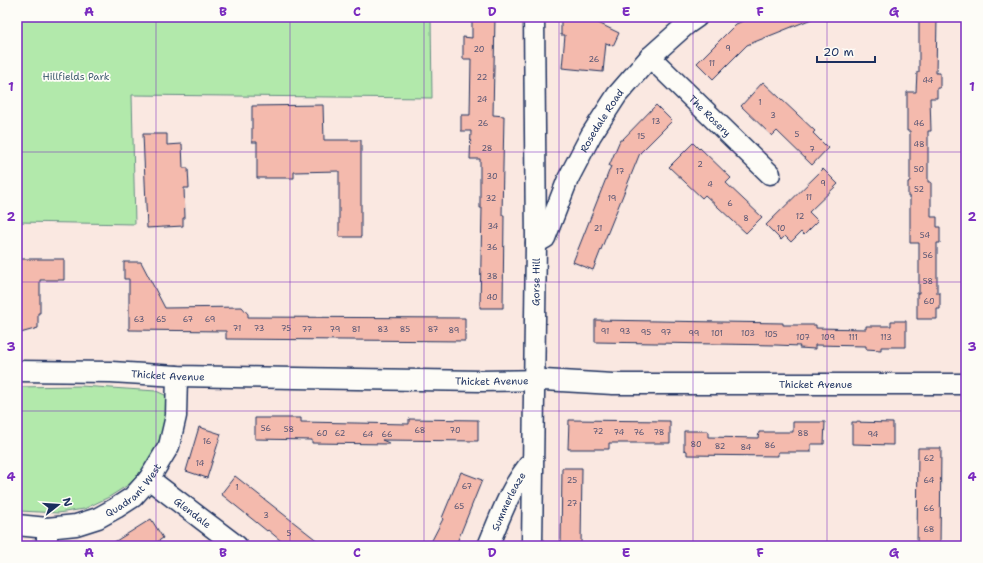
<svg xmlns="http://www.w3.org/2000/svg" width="983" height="563" viewBox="0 0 983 563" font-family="'Shantell Sans',sans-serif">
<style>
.green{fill:#b2e9ab;stroke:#668c84}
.building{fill:#f4baad;stroke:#1b2f5e}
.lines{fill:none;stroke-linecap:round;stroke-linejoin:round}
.street-casing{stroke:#1b2f5e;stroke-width:23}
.street{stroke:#fdfcf7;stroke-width:20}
.grid{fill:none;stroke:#7b2cbf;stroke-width:1;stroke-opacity:0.55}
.labels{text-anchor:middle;stroke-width:3.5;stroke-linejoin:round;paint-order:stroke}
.number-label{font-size:8px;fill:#515272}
.park-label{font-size:10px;fill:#415e71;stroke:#fdfcf7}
.street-label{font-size:10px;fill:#1b2f5e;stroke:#fdfcf7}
.neatline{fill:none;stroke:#7b2cbf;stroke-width:1.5}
.grid-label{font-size:13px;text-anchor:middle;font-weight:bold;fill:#7b2cbf}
</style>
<rect width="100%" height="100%" fill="#fae8e1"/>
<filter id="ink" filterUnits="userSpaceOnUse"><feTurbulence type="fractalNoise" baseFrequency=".025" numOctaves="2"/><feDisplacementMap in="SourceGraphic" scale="8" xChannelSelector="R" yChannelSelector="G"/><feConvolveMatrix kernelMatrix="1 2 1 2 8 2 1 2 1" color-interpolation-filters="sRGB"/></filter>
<g filter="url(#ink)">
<path class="green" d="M 17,17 L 431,17 L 432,98 L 132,95 L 135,224 L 17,222 Z
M 81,386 L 156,391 L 165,395 L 168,402 L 168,411 L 159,441 L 147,465 L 131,483 L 109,497 L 84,509 L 58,513 L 20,511 L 17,509 L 17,387 Z"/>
<path class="building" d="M 472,17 L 495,17 L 493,115 L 504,116 L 502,215 L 504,215 L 503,308 L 480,308 L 482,208 L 480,208 L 480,159 L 470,159 L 471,131 L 461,131 L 461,115 L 470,115 L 471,59 L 463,59 L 463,37 L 472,38 Z
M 561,17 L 586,17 L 619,33 L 613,46 L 606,43 L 603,72 L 562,68 L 565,35 L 561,35 Z
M 752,17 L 814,17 L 814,18 L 747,45 L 713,79 L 697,63 L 736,24 Z
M 919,17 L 937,17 L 936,73 L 940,73 L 940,88 L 937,88 L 937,98 L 930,98 L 931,131 L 928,131 L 928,182 L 931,182 L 931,217 L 937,217 L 937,227 L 940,227 L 940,243 L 937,243 L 937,293 L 940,293 L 940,309 L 937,309 L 937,319 L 917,319 L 917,293 L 919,293 L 919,243 L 910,243 L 910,197 L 908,197 L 908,182 L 910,182 L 910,131 L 907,131 L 907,92 L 916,92 L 917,72 L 919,72 Z
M 763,82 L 815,131 L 813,133 L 828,148 L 812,165 L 777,131 L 772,136 L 741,106 Z
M 323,105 L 324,140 L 361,140 L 361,237 L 339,237 L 339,171 L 294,172 L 294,178 L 257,178 L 257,142 L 252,142 L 252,106 Z
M 656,105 L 672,121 L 640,153 L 600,252 L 593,270 L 573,262 L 611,166 L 609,166 L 620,140 L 622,140 Z
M 143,134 L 167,134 L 167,145 L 182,144 L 183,168 L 188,168 L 189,188 L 184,188 L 185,218 L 183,218 L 183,226 L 147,228 Z
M 693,143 L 699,149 L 700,148 L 731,178 L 726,183 L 762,217 L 746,233 L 705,195 L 702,198 L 669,167 Z
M 823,169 L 838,184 L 809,212 L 818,221 L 804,235 L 801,232 L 791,242 L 785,236 L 781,240 L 766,225 Z
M 17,259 L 64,259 L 64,280 L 40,280 L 40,313 L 38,313 L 38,328 L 17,334 Z
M 124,262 L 141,262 L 165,308 L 242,307 L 248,314 L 248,317 L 465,318 L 465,341 L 226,339 L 226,331 L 129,330 L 129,279 L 124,279 Z
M 595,320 L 783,323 L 783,325 L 816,325 L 816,328 L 866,329 L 866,326 L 891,326 L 891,321 L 906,321 L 906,347 L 881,347 L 881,350 L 866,349 L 866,346 L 815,345 L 815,349 L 799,348 L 800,346 L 776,345 L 595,342 Z
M 255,418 L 301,418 L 301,422 L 409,424 L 409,419 L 478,420 L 478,441 L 382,440 L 389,443 L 389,444 L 312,443 L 312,440 L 255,439 Z
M 569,420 L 670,421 L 670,443 L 609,443 L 609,449 L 568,449 Z
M 793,422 L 825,422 L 824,444 L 811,444 L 811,452 L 778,452 L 778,456 L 687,455 L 687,451 L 684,450 L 684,431 L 708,431 L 708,437 L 758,438 L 759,432 L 793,432 Z
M 852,422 L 893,423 L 893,445 L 852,444 Z
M 199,427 L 221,434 L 207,478 L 186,471 Z
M 918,448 L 941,448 L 940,546 L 917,546 Z
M 562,468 L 582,468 L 581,546 L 561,546 Z
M 461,472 L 482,480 L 458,540 L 455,546 L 429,546 L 443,519 L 442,518 Z
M 235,476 L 287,517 L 324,546 L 287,546 L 268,530 L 267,531 L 221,494 Z
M 151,519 L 163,538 L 151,546 L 108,546 Z"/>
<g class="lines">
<g class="street-casing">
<g id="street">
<path id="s1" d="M 650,57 L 770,174"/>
<path id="s2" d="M 536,243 L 545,238 L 568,179 L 591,135 L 617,95 L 650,57 L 687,24 L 697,17"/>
<path id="s3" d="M 17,371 L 111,372 L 177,376 L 481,381 L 544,380 L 613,384 L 966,384"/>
<path id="s4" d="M 149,479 L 237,546"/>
<path id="s5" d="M 17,525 L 47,528 L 76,525 L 98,518 L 116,508 L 133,497 L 149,479 L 169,446 L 176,416 L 177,376"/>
<path d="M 47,546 L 47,528"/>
<path id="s6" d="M 488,546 C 501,515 511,485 533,460"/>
<path id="s7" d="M 532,546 L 536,243 L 534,17"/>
</g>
</g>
<use href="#street" class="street"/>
</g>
</g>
<path class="grid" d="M 156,17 L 156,546M 290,17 L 290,546M 424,17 L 424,546M 559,17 L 559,546M 693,17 L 693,546M 827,17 L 827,546M 17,152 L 966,152M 17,282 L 966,282M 17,411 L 966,411"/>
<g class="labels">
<g class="number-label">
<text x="728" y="51">9</text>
<text x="479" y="52">20</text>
<text x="594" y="62">26</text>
<text x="712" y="66">11</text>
<text x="482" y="80">22</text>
<text x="928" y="83">44</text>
<text x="482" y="102">24</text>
<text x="760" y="105">1</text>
<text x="773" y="118">3</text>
<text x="656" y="124">13</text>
<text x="483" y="126">26</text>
<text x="919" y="126">46</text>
<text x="797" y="137">5</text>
<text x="641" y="139">15</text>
<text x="919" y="147">48</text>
<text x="487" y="151">28</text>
<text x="812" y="152">7</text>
<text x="700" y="167">2</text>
<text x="919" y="172">50</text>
<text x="620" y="174">17</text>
<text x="492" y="179">30</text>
<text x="823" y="186">9</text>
<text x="710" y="187">4</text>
<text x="919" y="192">52</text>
<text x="809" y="200">11</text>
<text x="491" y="201">32</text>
<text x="612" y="201">19</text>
<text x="730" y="206">6</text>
<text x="800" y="219">12</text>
<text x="746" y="221">8</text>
<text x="493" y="229">34</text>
<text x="598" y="231">21</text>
<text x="781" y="231">10</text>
<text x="925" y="238">54</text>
<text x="492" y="250">36</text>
<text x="928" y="258">56</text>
<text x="492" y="279">38</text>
<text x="928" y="284">58</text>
<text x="492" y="300">40</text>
<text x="929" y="304">60</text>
<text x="139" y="322">63</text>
<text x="161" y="322">65</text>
<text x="188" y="322">67</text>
<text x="210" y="322">69</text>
<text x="237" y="331">71</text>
<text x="259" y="331">73</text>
<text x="286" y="331">75</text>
<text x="307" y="332">77</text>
<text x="335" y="332">79</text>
<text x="356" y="332">81</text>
<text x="383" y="332">83</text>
<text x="405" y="332">85</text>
<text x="433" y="332">87</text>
<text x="454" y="333">89</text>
<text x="605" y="334">91</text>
<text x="625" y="334">93</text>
<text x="646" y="335">95</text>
<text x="666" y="335">97</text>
<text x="694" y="336">99</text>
<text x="717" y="336">101</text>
<text x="748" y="336">103</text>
<text x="771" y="337">105</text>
<text x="803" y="340">107</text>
<text x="828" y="340">109</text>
<text x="853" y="340">111</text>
<text x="886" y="340">113</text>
<text x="266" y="431">56</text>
<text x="289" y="432">58</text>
<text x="420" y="433">68</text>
<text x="455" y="433">70</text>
<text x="598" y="434">72</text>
<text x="619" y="435">74</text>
<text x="639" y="435">76</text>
<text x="659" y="435">78</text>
<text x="322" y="436">60</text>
<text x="340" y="436">62</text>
<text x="803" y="436">88</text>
<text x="368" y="437">64</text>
<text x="387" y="437">66</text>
<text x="873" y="437">94</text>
<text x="207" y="444">16</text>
<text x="696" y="447">80</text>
<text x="770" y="448">86</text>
<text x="720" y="449">82</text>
<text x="746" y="450">84</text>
<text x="929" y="461">62</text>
<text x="200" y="466">14</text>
<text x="572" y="483">25</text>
<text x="929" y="483">64</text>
<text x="467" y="489">67</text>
<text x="237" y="490">1</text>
<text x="572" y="506">27</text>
<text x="459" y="509">65</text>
<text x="929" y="511">66</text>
<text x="266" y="518">3</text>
<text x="929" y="532">68</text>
<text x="289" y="536">5</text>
</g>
<g class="park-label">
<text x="76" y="80">Hillfields Park</text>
</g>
<g class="street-label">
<text dy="4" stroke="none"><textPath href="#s1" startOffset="84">The Rosery</textPath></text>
<text dy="4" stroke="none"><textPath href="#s2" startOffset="141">Rosedale Road</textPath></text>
<text dy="4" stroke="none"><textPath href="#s7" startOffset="264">Gorse Hill</textPath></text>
<text dy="4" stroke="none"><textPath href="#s3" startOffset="151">Thicket Avenue</textPath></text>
<text dy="4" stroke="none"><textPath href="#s3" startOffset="475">Thicket Avenue</textPath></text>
<text dy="4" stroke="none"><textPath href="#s3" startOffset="799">Thicket Avenue</textPath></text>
<text dy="4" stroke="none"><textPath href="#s5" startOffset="128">Quadrant West</textPath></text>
<text dy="4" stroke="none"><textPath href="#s6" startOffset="49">Summerleaze</textPath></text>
<text dy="4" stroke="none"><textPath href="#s4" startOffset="55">Glendale</textPath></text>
</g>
</g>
<rect width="983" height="563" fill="none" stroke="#fdfcf7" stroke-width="44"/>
<g transform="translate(58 505) rotate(73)" stroke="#fdfcf7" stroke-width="3" paint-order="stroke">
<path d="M0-3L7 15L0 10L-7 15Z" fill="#1b2f5e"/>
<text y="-6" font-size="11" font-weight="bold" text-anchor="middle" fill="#1b2f5e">N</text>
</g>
<path d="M817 56v6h58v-6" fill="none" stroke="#1b2f5e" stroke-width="2"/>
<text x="823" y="56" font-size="12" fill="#1b2f5e" stroke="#fdfcf7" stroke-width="3" paint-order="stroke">20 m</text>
<rect x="22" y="22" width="939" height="519" class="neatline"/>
<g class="grid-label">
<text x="89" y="16">A</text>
<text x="223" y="16">B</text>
<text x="357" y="16">C</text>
<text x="492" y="16">D</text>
<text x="626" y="16">E</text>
<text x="760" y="16">F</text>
<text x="894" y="16">G</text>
<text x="11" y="91">1</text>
<text x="972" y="91">1</text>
<text x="11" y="221">2</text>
<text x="972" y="221">2</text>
<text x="11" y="351">3</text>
<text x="972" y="351">3</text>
<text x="11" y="481">4</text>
<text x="972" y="481">4</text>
<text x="89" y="557">A</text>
<text x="223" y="557">B</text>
<text x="357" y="557">C</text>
<text x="492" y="557">D</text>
<text x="626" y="557">E</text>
<text x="760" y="557">F</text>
<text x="894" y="557">G</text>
</g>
</svg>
